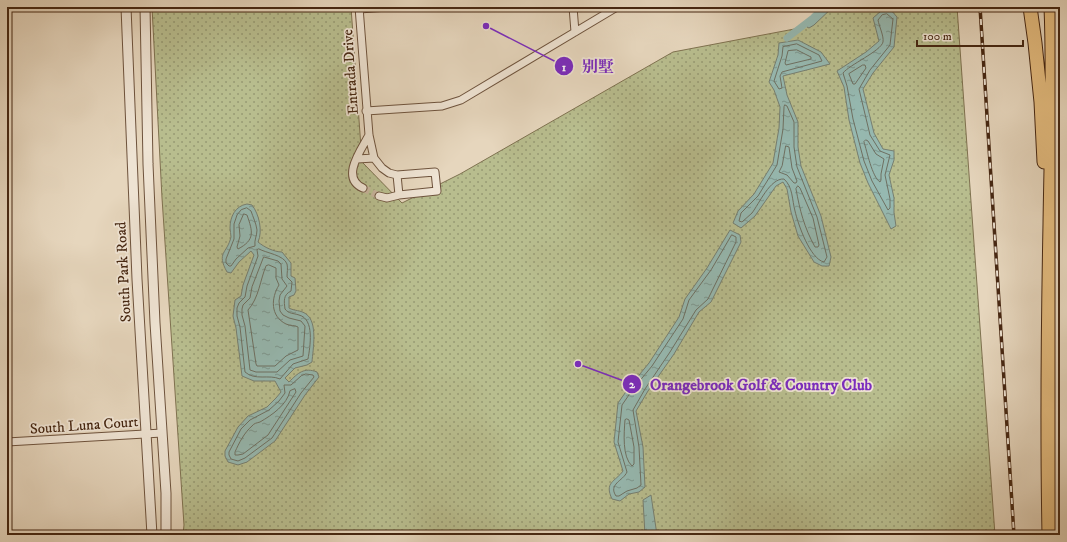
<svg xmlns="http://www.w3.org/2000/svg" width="1067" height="542" viewBox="0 0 1067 542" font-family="'IM FELL DW Pica','Noto Serif SC',serif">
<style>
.green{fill:url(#green-dots);stroke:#7f7250}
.water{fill:url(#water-ripples);stroke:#767f71}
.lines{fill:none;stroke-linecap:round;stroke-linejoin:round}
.shore{stroke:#6e7062;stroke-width:1}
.canal{stroke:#96b9b1;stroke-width:7}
.minor-tunnel{stroke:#c6b39b;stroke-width:7;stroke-dasharray:7 3.5;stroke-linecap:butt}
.minor-casing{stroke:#6e533d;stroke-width:9}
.tertiary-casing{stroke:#6e533d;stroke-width:11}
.motorway-casing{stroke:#462712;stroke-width:15}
.minor{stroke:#efe4d4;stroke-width:7}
.tertiary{stroke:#efe4d4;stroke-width:9}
.motorway{stroke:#e3bb7e;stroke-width:13}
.rail-casing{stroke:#462712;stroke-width:3.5}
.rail{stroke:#efe4d4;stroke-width:2;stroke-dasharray:6;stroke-linecap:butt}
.labels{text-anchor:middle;stroke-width:3.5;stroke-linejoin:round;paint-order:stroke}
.street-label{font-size:15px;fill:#462712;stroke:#efe4d4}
.leader{fill:none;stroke:#7b2cbf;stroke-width:1.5}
.callout-dot{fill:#7b2cbf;stroke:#efe4d4;stroke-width:1.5}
.mark-label{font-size:12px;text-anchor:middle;font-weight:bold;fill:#fff}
.callout-label{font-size:16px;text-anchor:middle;font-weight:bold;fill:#7b2cbf;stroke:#efe4d4;stroke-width:3.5;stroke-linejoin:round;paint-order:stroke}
</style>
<defs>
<pattern id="green-dots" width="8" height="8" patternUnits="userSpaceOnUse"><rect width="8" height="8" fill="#b8bd8e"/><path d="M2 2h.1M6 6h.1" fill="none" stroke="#979a73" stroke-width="1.8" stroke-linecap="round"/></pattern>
<pattern id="water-ripples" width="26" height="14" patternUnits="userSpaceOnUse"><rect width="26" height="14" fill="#96b9b1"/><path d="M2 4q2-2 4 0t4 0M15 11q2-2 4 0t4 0" fill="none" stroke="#7c968f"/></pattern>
</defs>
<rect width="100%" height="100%" fill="#e6d6bd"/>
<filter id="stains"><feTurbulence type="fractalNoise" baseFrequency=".005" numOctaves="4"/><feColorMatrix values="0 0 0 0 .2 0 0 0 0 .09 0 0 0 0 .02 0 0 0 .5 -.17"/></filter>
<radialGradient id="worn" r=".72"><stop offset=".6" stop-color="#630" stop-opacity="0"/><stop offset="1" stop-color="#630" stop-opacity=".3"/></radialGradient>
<path class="green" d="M 152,7 L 351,7 L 362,162 L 402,203 L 460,174 L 673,52 L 805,27 L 819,7 L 957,7 L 995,535 L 183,535 L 184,525 L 162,198 Z"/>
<path class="water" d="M 820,7 L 833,7 L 814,25 L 809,28 L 807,27 L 807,24 Z
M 890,9 L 897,17 L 894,47 L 873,73 L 863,89 L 874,133 L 883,149 L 894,151 L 894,160 L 889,175 L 894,198 L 894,213 L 896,226 L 891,229 L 868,183 L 860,163 L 849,120 L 844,87 L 837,71 L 866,52 L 879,41 L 873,18 L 881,11 Z
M 798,40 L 821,52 L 830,64 L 783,76 L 787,95 L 798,122 L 798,147 L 801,166 L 821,216 L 831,257 L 829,266 L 822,266 L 814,262 L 798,236 L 791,212 L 787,189 L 783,182 L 776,186 L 755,216 L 741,228 L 733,223 L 738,211 L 754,194 L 773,163 L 779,128 L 780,107 L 774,90 L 769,82 L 778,55 L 779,43 Z
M 247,204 L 252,205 C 259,214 263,231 258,242 C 264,247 274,252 282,252 L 291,263 L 291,276 L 295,278 L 296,291 L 294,295 L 289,297 L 289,308 C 294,311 301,310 306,314 C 318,322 313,349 312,362 L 307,365 L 295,368 L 285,378 L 289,382 C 298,373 304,367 317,372 L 319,377 L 305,395 L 275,441 L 247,462 L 238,465 L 228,462 L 225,456 L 225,451 L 238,427 L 248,416 L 267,407 L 276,398 L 281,392 L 275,381 L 254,381 L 242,376 L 236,328 L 233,316 L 235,300 L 241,296 L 243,285 L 254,255 L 251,251 L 239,262 L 231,273 L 227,272 C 216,252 227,254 231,237 C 231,234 230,231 230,228 C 230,217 235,206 247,204 Z
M 730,230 L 740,235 L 741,242 L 711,302 L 699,312 L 674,354 L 648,391 L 636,411 L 643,447 L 645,487 L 639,492 L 629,494 L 620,501 L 612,499 C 604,482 615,482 623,471 L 614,442 L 618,403 L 630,386 L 649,363 L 679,317 L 685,299 L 707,268 Z
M 651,495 L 657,535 L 645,535 L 643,500 Z"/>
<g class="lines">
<path class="shore" d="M 887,14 L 893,19 L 890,45 L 870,70 L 859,89 L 870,135 L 880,151 L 890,155 L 885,175 L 890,199 L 890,208 L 888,210 L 872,181 L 864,161 L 853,119 L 847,86 L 843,73 C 849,65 881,51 883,42 C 884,36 879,26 878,20 L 882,15 Z
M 797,44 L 819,55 L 822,61 L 782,72 L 780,76 L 782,88 L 779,89 L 774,81 L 782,56 L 783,47 Z
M 797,50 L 811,57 L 811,59 L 786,65 L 785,63 L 788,51 Z
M 863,65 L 865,65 L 866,68 L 855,84 L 853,84 L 849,74 Z
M 785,105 L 787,106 L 794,122 L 794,147 L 797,167 L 817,217 L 827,257 L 824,262 C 810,259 798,224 795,211 C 792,200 793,187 784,179 C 770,178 759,204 752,213 C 749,216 745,219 742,222 L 739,221 L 741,213 L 758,196 L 777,165 L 783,129 L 784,107 Z
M 866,140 L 868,141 L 876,154 L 884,159 L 881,174 L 881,180 L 880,182 C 872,177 867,151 864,142 Z
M 786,146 L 789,147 L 792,168 L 797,181 L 796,183 L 794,183 L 787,175 L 779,172 L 782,166 Z
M 798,186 L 800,188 L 813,218 L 819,245 L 818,247 L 815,247 C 804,227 800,211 796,189 Z
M 247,208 L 251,211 C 253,217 256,223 257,230 C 257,236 254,240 255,246 L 248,248 L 236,259 L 231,266 L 229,266 L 226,263 L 226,259 L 234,239 L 234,224 L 237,215 L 241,210 Z
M 244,214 L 247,215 C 253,232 255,240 238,249 L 237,247 L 240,236 L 239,225 Z
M 732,235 L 736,237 L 736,242 L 708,299 L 696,310 L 670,352 L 645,389 L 633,410 L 639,447 L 641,485 L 637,488 L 627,491 L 619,496 L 616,496 C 608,484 623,481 627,472 L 618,442 L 622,405 L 633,389 L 652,366 L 683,319 L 689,300 L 711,270 Z
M 259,249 C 266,253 284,255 287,264 C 288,268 287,273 287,277 L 292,282 L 291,291 C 283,295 284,301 285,309 C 289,314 293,313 299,315 C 315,319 310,347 308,359 L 293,364 L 280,379 C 269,374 255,381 245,372 L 240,327 L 237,316 L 237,308 L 239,303 L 245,297 L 247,286 L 258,256 L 257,250 Z
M 264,257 L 278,261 L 281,264 L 282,279 L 287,286 L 280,295 L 279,301 L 280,311 L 283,315 L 289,318 L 301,321 L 305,326 L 303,356 L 290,360 L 277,372 L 256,372 L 250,370 L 245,326 L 242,315 L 242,309 L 243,305 L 250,298 L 252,287 Z
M 269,265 L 276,268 L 276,278 L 279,285 C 271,298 270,316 286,324 C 290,326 295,325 298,327 L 298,350 L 286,356 L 275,366 L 257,366 L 256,364 L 248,310 C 259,298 260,280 266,266 Z
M 306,374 L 313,375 L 314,377 L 301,393 L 272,438 L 245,458 L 238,461 L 231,459 L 229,455 L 229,452 L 241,429 L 250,420 L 269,410 L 279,401 L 285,393 L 284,385 L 291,385 L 301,376 Z
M 295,389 L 296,392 L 268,435 L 243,454 L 238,455 L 235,455 L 235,452 C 239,443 244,433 252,426 C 254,423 257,423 260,422 C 272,415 287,405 290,391 Z
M 627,419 L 629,420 L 634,447 L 634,464 L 632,466 C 622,457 624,433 625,420 Z"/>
<path class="canal" d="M 787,38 L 813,18 L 824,7"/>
<path class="minor-tunnel" d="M 363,188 L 379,196"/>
<g class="minor-casing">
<path id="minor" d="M 359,7 L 369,135 L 374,158 L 382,168 L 389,173 L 397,175
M 573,7 L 575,32
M 359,9 L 388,7
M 366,111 L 442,106 L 461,100 L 617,7
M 357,159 L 374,158
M 363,188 C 340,178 361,150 369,135
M 379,196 L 387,198 L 399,195 L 437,191 L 435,172 L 397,175 L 399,195
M 7,442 L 162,433"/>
</g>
<g class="tertiary-casing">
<path id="tertiary" d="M 126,7 L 137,279 L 152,535
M 145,7 L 148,164 L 155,323 L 166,493 L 166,535"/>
</g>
<g class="motorway-casing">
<path id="motorway" d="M 1030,7 L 1035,43 L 1041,102 L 1044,162
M 1060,317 L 1060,525
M 1049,535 C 1047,431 1048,328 1050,224 C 1051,152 1054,79 1051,7"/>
</g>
<use href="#minor" class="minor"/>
<use href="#tertiary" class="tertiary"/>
<use href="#motorway" class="motorway"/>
<g class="rail-casing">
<path id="rail" d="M 980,7 L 1014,535"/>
</g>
<use href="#rail" class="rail"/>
</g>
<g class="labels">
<g class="street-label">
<text transform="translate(350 72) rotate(-94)" y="5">Entrada Drive</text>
<text transform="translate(123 272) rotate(-93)" y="5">South Park Road</text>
<text transform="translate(84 425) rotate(-4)" y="5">South Luna Court</text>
</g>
</g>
<path class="leader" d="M486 26L564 66M578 364L632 384"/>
<g class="callout-dot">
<circle cx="486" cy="26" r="4"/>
<circle cx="578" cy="364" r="4"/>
<circle cx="564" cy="66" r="10"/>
<circle cx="632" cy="384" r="10"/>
</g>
<g class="mark-label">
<text x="564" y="71">1</text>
<text x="632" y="388">2</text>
</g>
<g class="callout-label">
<text x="598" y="72">别墅</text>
<text x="761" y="390">Orangebrook Golf &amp; Country Club</text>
</g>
<rect width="1067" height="542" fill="none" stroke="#e6d6bd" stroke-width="24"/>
<rect x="8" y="8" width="1051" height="526" fill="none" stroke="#462712" stroke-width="2"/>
<rect x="12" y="12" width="1043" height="518" fill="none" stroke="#462712"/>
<path d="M917 40v6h106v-6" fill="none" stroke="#462712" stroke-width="2"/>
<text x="923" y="40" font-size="12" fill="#462712" stroke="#efe4d4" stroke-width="3" paint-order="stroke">100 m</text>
<rect width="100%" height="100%" filter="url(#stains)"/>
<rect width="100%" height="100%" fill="url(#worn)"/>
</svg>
